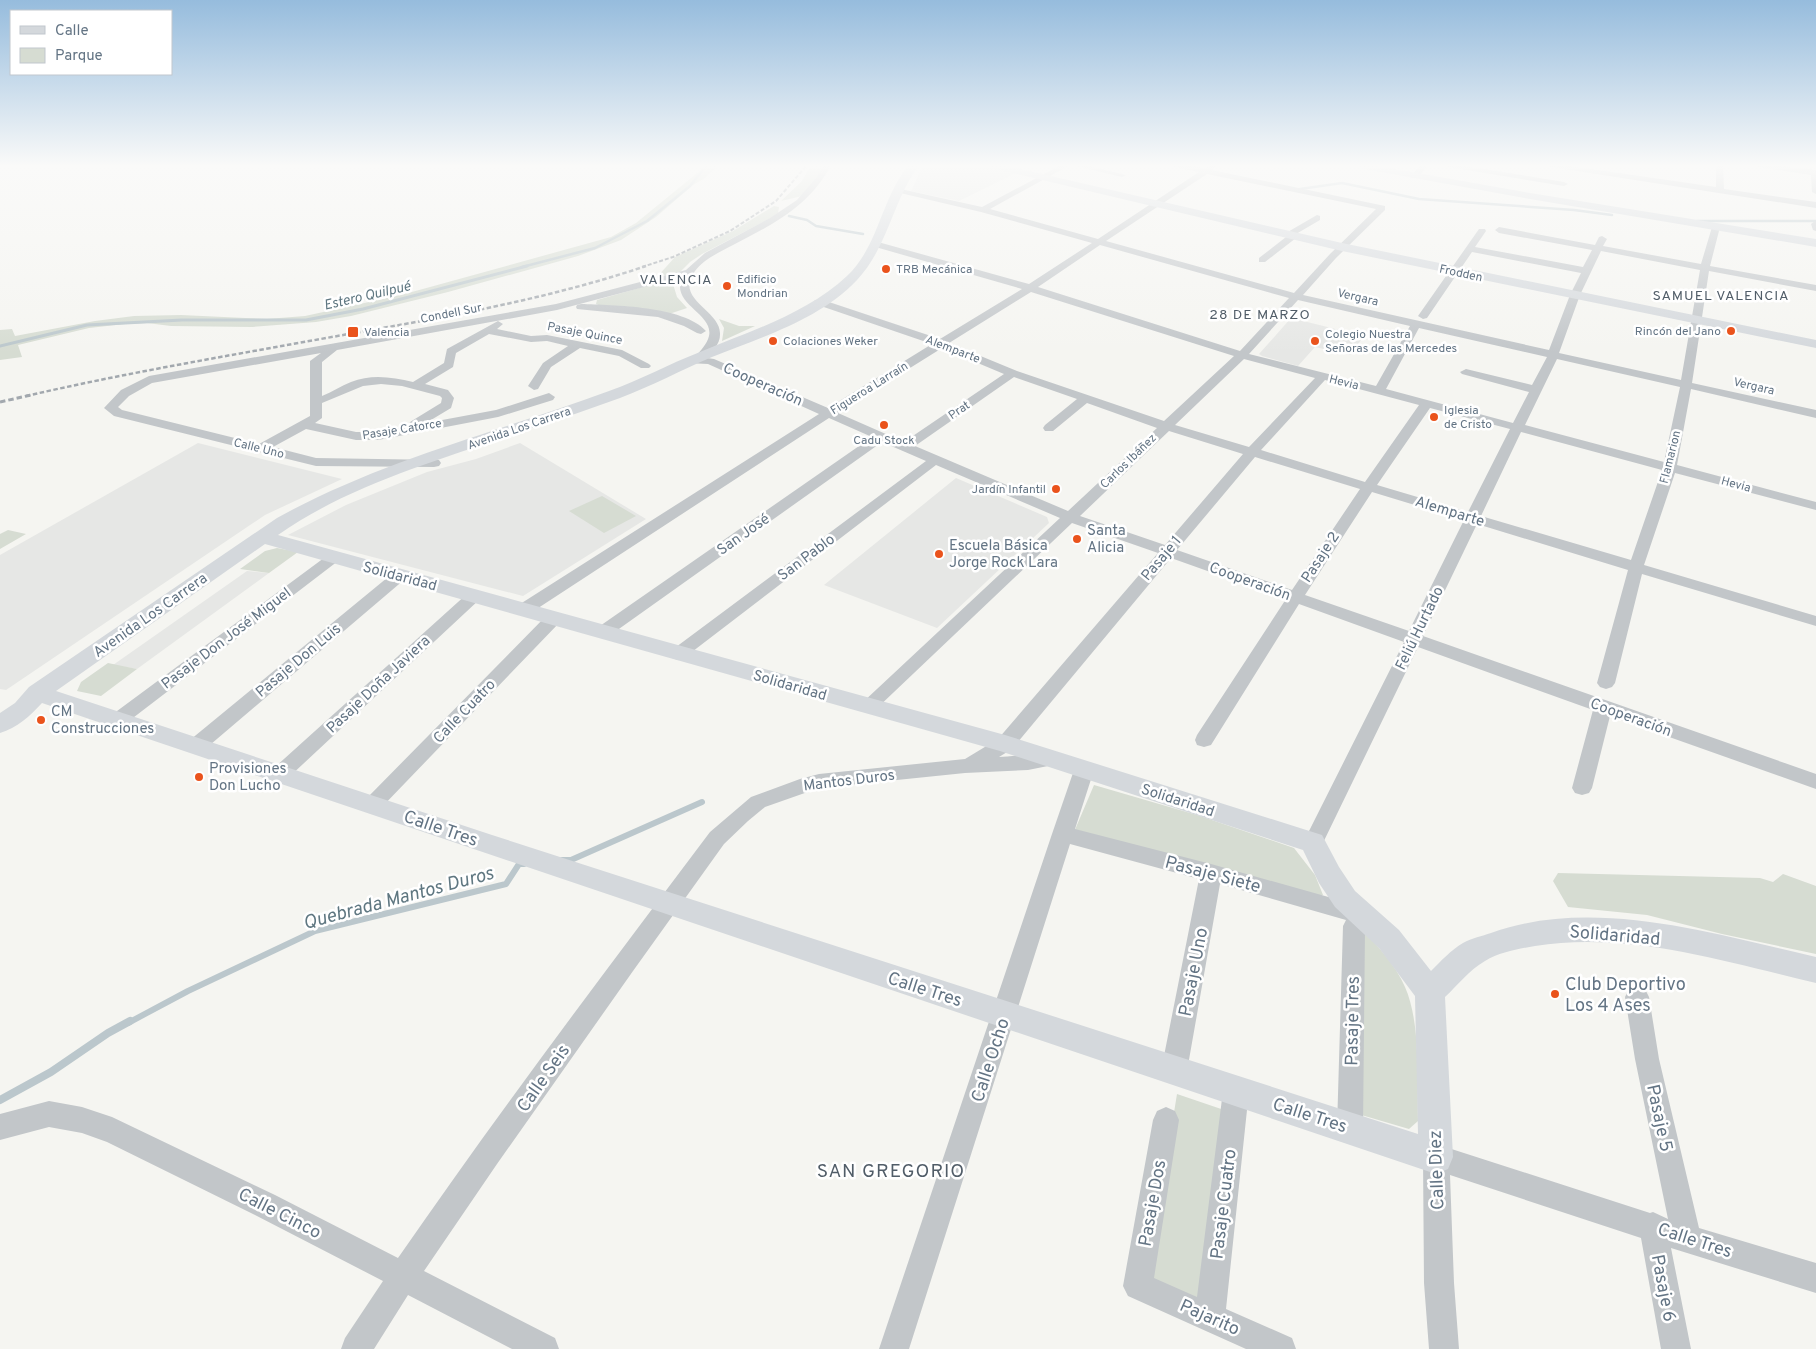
<svg xmlns="http://www.w3.org/2000/svg" width="1816" height="1349" viewBox="0 0 1816 1349" font-family="Overpass,sans-serif">
<style>
.built{fill:#e6e7e5}
.green{fill:#d6dcd2}
.lines{fill:none;stroke-linecap:round;stroke-linejoin:round}
.stream-far3{stroke:#bbc7cc;stroke-width:2.5}
.stream-far2{stroke:#bbc7cc;stroke-width:3}
.stream-far1{stroke:#bbc7cc;stroke-width:6}
.stream{stroke:#bbc7cc;stroke-width:8}
.minor{fill:#c2c6c9;fill-rule:evenodd}
.major{fill:#d4d8dc;fill-rule:evenodd}
.rail-far2{stroke:#a2a8ae;stroke-width:2;stroke-dasharray:4 2;stroke-linecap:butt}
.rail-far1{stroke:#a2a8ae;stroke-width:2.5;stroke-dasharray:4.5 2.5;stroke-linecap:butt}
.rail{stroke:#a2a8ae;stroke-width:3;stroke-dasharray:5.5 3;stroke-linecap:butt}
.poi-dot{fill:#ea531c;stroke:#fff;stroke-width:2}
.labels{text-anchor:middle;stroke-width:5;stroke-linejoin:round;paint-order:stroke}
.far-poi-label{font-size:12px;fill:#637484;stroke:#fff;text-anchor:start}
.far-street-label{font-size:12px;fill:#637484;stroke:#fff}
.far-neighbourhood-label{font-size:14px;letter-spacing:1px;fill:#515d68;stroke:#fff}
.far-water-label{font-size:14px;font-style:italic;fill:#5f7781;stroke:#fff}
.street-label{font-size:15px;fill:#637484;stroke:#fff}
.poi-label{font-size:15px;fill:#637484;stroke:#fff;text-anchor:start}
.near-street-label{font-size:18px;fill:#637484;stroke:#fff}
.near-poi-label{font-size:18px;fill:#637484;stroke:#fff;text-anchor:start}
.near-water-label{font-size:19px;font-style:italic;fill:#5f7781;stroke:#fff}
.near-neighbourhood-label{font-size:19px;letter-spacing:1px;fill:#515d68;stroke:#fff}
</style>
<rect width="100%" height="100%" fill="#f5f5f1"/>
<path class="built" d="M 928,165 L 984,165 L 1018,172 L 959,201 L 911,191 L 920,172 Z
M 1291,318 L 1364,336 L 1350,355 L 1315,347 L 1298,366 L 1262,356 L 1259,354 Z
M 198,443 L 342,479 L 265,515 L 6,690 L 0,689 L 0,555 Z
M 520,443 L 646,519 L 523,596 L 288,535 L 346,505 L 427,472 L 476,459 Z
M 956,478 L 1047,517 L 1049,523 L 937,628 L 824,585 Z
M 247,571 L 269,573 L 137,669 L 113,665 Z"/>
<path class="green" d="M 707,165 L 718,165 L 705,178 L 693,185 L 656,217 L 621,240 L 578,256 L 448,292 L 351,316 L 316,322 L 252,327 L 171,326 L 147,323 L 125,324 L 89,328 L 18,345 L 22,357 L 0,360 L 0,330 L 12,329 L 15,336 L 95,321 L 134,316 L 181,315 L 267,319 L 305,316 L 401,295 L 611,237 L 636,223 Z
M 811,165 L 824,165 L 822,171 L 802,196 L 781,201 L 802,181 Z
M 774,206 L 779,207 L 778,213 L 769,219 L 702,254 L 690,262 L 679,273 L 657,277 L 675,257 L 733,231 Z
M 664,281 L 673,284 L 677,297 L 687,308 L 669,314 L 601,306 L 596,304 L 597,300 Z
M 719,319 L 739,326 L 755,326 L 722,341 L 724,328 Z
M 602,496 L 636,516 L 604,533 L 569,511 Z
M 8,530 L 26,534 L 0,549 L 0,534 Z
M 277,548 L 298,552 L 269,573 L 240,569 L 265,551 Z
M 108,663 L 137,669 L 101,696 L 77,691 L 81,682 Z
M 1094,785 L 1197,815 L 1294,848 L 1315,875 L 1323,895 L 1311,898 L 1074,832 Z
M 1558,873 L 1760,878 L 1773,882 L 1783,874 L 1816,886 L 1816,954 L 1722,934 L 1647,915 L 1568,907 L 1553,881 Z
M 1362,928 C 1377,946 1396,965 1405,987 C 1421,1023 1417,1081 1418,1121 L 1409,1129 L 1358,1114 Z
M 1177,1094 L 1230,1112 L 1206,1309 L 1146,1285 Z"/>
<g class="lines">
<path class="stream-far3" d="M 1300,189 L 1342,183 L 1419,199 L 1574,210 L 1612,215
M 789,216 L 807,220 L 816,226 L 863,234
M 1697,221 L 1816,221
M 522,267 L 595,248 L 647,221 L 690,186 L 707,165"/>
<path class="stream-far2" d="M 0,346 L 87,325 L 182,320 L 306,320 L 363,309 L 527,266"/>
<path class="stream-far1" d="M 562,860 L 571,860 L 702,802
M 128,1023 L 188,991 L 315,931 L 506,884 L 519,864 L 524,864"/>
<path class="stream" d="M 0,1100 L 51,1072 L 108,1033 L 130,1021"/>
<path class="minor" d="M 824,165 L 831,165 C 810,206 772,225 733,245 C 720,252 704,259 695,271 C 673,300 722,310 720,335 C 720,344 712,351 707,358 L 714,359 L 828,408 L 932,344 L 815,304 L 814,302 L 815,300 L 823,300 L 940,339 L 1022,289 L 872,246 L 872,242 L 878,242 L 1029,284 L 1092,243 L 981,212 L 896,192 L 896,188 L 982,207 L 1061,165 L 1070,165 L 990,209 L 1098,239 L 1199,172 L 1174,167 L 1174,165 L 1186,165 L 1205,168 L 1211,165 L 1218,165 L 1212,170 L 1385,206 L 1385,210 L 1336,258 L 1303,295 L 1549,350 L 1570,295 L 1581,273 L 1472,252 L 1427,318 L 1423,319 L 1418,316 L 1479,229 L 1485,229 L 1486,231 L 1475,247 L 1583,267 L 1592,250 L 1499,233 L 1495,230 L 1499,227 L 1595,245 L 1599,237 L 1602,236 L 1607,239 L 1603,246 L 1701,264 L 1712,227 L 1716,224 L 1720,227 L 1710,266 L 1816,285 L 1816,291 L 1709,271 L 1692,383 L 1816,410 L 1816,418 L 1691,389 L 1677,465 L 1816,502 L 1816,510 L 1675,473 L 1644,565 L 1816,616 L 1816,626 L 1642,574 L 1615,683 L 1612,687 L 1606,689 L 1600,687 L 1597,683 L 1628,570 L 1477,524 L 1423,636 L 1816,774 L 1816,789 L 1610,716 L 1592,788 L 1589,793 L 1582,795 L 1575,793 L 1572,788 L 1593,710 L 1418,647 L 1320,849 L 1313,851 L 1306,849 L 1303,843 L 1404,642 L 1299,604 L 1211,745 L 1204,747 L 1197,745 L 1195,740 L 1197,735 L 1286,599 L 1171,558 L 1012,749 L 999,757 C 1013,757 1047,751 1058,754 L 1061,759 L 1058,764 L 1028,770 L 965,773 L 819,788 L 765,807 L 748,821 L 724,844 L 633,971 L 497,1164 L 424,1271 L 555,1338 L 559,1349 L 512,1349 L 408,1295 L 374,1349 L 341,1349 L 345,1338 L 383,1281 L 255,1215 L 107,1142 L 82,1133 L 49,1127 L 0,1140 L 0,1114 L 49,1101 L 82,1107 L 112,1117 L 275,1195 L 398,1258 C 498,1113 604,973 710,832 L 751,797 L 800,779 L 819,774 L 965,759 L 998,739 L 1158,553 L 1072,523 L 874,711 L 868,713 L 862,711 L 859,707 L 862,703 L 1060,518 L 936,465 L 684,658 L 678,660 L 672,658 L 669,654 L 672,650 L 926,461 L 882,442 L 609,636 L 603,637 L 597,636 L 595,632 L 597,628 L 872,437 L 829,418 L 529,614 L 517,614 L 515,610 L 517,606 L 819,414 L 708,364 L 688,363 L 686,361 L 688,359 L 697,358 L 696,356 C 701,350 707,344 709,336 C 714,313 670,305 682,277 L 557,310 L 337,350 L 322,362 L 322,396 C 332,392 341,386 351,382 C 371,374 392,377 413,382 L 444,363 L 447,349 L 498,321 L 503,324 L 497,329 L 531,336 L 547,335 L 622,350 L 649,364 L 651,366 L 649,368 L 641,368 L 619,356 L 580,348 L 551,367 L 538,389 L 534,390 L 528,386 L 543,363 L 568,346 L 547,341 L 531,342 L 489,334 L 456,353 L 453,367 L 425,384 L 448,390 L 454,398 L 451,408 L 426,423 L 496,410 L 549,393 L 555,397 L 553,400 L 498,417 L 378,440 L 356,440 L 306,429 L 273,447 L 316,458 L 439,460 L 441,463 L 439,466 L 434,467 L 316,466 L 114,416 L 104,408 L 121,390 L 149,376 L 556,304 L 686,270 L 705,253 L 770,218 L 797,200 L 816,178 ZM 1207,174 L 1376,209 L 1330,254 L 1294,293 L 1106,241 ZM 1100,245 L 1289,298 L 1240,351 L 1038,287 ZM 1601,251 L 1700,270 L 1681,380 L 1559,353 L 1580,295 ZM 1031,292 L 1234,356 L 1164,421 L 1017,371 L 949,343 ZM 1298,300 L 1410,326 L 1376,386 L 1249,354 ZM 1419,328 L 1547,357 L 1532,385 L 1466,369 L 1460,372 L 1462,374 L 1529,392 L 1513,423 L 1386,389 ZM 942,348 L 1004,374 L 904,442 L 838,413 ZM 321,353 L 310,361 L 310,416 L 259,444 L 122,410 L 118,407 L 129,396 L 152,383 ZM 1244,359 L 1315,378 L 1249,447 L 1175,425 ZM 1557,359 L 1680,387 L 1664,462 L 1525,425 ZM 1014,377 L 1077,399 L 1045,425 L 1043,428 L 1045,431 L 1053,431 L 1087,403 L 1157,428 L 1068,511 L 915,446 ZM 1325,380 L 1419,405 L 1365,482 L 1261,450 ZM 381,384 L 402,386 L 440,396 L 442,398 L 441,403 L 410,422 L 409,426 L 378,432 L 356,432 L 315,423 L 322,418 L 322,403 L 363,386 ZM 1430,408 L 1510,429 L 1468,512 L 1377,485 ZM 1169,431 L 1243,454 L 1165,545 L 1080,516 ZM 1521,432 L 1662,470 L 1631,560 L 1481,516 ZM 1255,457 L 1360,489 L 1292,590 L 1177,550 ZM 1372,492 L 1464,520 L 1409,631 L 1305,595 Z
M 1072,165 L 1085,165 L 1126,175 L 1122,177 Z
M 1420,165 L 1428,165 L 1418,178 L 1412,178 L 1411,176 Z
M 1444,165 L 1459,165 L 1564,182 L 1568,184 L 1564,186 L 1448,167 Z
M 1547,165 L 1563,165 L 1716,187 L 1716,165 L 1723,165 L 1724,189 L 1816,202 L 1816,208 L 1551,167 Z
M 1753,165 L 1771,165 L 1816,170 L 1816,194 L 1812,192 L 1811,175 L 1757,167 Z
M 1317,215 L 1320,216 L 1320,220 L 1296,234 L 1296,238 L 1265,262 L 1259,262 L 1259,258 L 1286,237 L 1286,233 Z
M 1815,221 L 1816,222 L 1816,231 L 1813,230 L 1811,224 Z
M 581,304 C 613,305 684,306 706,331 L 701,334 L 697,333 L 684,326 L 658,317 L 577,309 L 576,307 L 577,305 Z
M 333,553 L 338,555 L 341,558 L 338,561 L 125,724 L 119,725 L 113,724 L 110,719 L 113,714 L 328,555 Z
M 399,571 L 405,573 L 407,576 L 405,579 L 204,750 L 197,752 L 190,750 L 188,745 L 190,740 L 393,573 Z
M 474,591 L 480,593 L 482,596 L 480,599 L 288,778 L 281,780 L 274,778 L 271,773 L 274,768 L 468,593 Z
M 554,613 L 560,614 L 562,618 L 560,622 L 380,809 L 373,812 L 366,809 L 363,804 L 366,799 L 548,614 Z
M 1084,763 L 1091,765 L 1094,770 L 1075,829 L 1211,864 L 1371,909 L 1374,916 L 1365,929 L 1363,1128 L 1359,1137 L 1350,1141 L 1341,1137 L 1337,1128 L 1343,926 L 1346,920 L 1220,884 L 1187,1071 L 1183,1080 L 1174,1083 L 1165,1080 L 1161,1071 L 1199,879 L 1070,844 L 909,1349 L 879,1349 L 1052,834 L 1074,770 L 1077,765 Z
M 1637,986 L 1645,989 L 1649,997 L 1659,1059 L 1699,1228 L 1816,1263 L 1816,1293 L 1671,1248 L 1691,1349 L 1661,1349 L 1641,1238 L 1450,1175 L 1454,1283 L 1459,1349 L 1429,1349 L 1424,1283 L 1423,1157 L 1426,1147 L 1436,1144 L 1650,1213 L 1653,1212 L 1668,1219 L 1635,1059 L 1625,997 L 1629,989 Z
M 1236,1078 L 1245,1082 L 1249,1091 L 1226,1309 L 1292,1338 L 1296,1349 L 1246,1349 L 1128,1296 L 1123,1286 L 1153,1120 L 1157,1111 L 1166,1107 L 1175,1111 L 1179,1120 L 1154,1278 L 1197,1297 L 1223,1091 L 1227,1082 Z"/>
<path class="major" d="M 909,165 L 919,165 C 893,200 888,247 857,280 C 819,320 762,337 712,357 C 681,370 652,386 620,398 C 590,409 560,419 529,429 C 444,459 352,483 278,535 L 1005,735 L 1322,835 L 1339,867 L 1355,891 L 1399,930 L 1431,971 C 1441,961 1451,950 1463,943 C 1472,938 1482,936 1491,933 C 1593,896 1714,934 1816,957 L 1816,983 C 1726,962 1629,931 1535,946 C 1518,949 1500,952 1485,961 C 1469,970 1458,985 1445,997 L 1453,1157 L 1448,1169 L 1436,1174 L 42,703 C 30,716 17,728 0,733 L 0,713 L 15,703 L 29,687 L 277,518 C 381,460 498,432 609,391 C 640,380 669,364 700,352 C 750,331 806,314 847,276 C 879,246 881,198 909,165 ZM 265,544 L 1000,751 L 1303,850 L 1319,883 L 1335,907 L 1379,948 L 1415,996 L 1418,1134 L 492,835 L 56,691 Z
M 987,165 L 1003,165 L 1342,243 L 1816,340 L 1816,348 L 1342,251 L 992,168 Z
M 1354,165 L 1372,165 L 1530,193 L 1816,239 L 1816,247 L 1530,199 L 1359,168 Z"/>
<path class="rail-far2" d="M 642,267 L 673,257 L 730,231 L 776,201 L 807,165"/>
<path class="rail-far1" d="M 26,396 C 135,371 244,353 354,333 C 452,316 551,298 646,266"/>
<path class="rail" d="M 0,402 L 31,395"/>
</g>
<linearGradient id="sky" x2="0" y2="1"><stop stop-color="#96bcdd"/><stop offset="0.47" stop-color="#fafaf9"/><stop offset="1" stop-color="#fafaf9" stop-opacity="0"/></linearGradient>
<rect width="1816" height="353" fill="url(#sky)"/>
<g class="poi-dot">
<circle cx="886" cy="269" r="5"/>
<circle cx="727" cy="286" r="5"/>
<circle cx="1731" cy="331" r="5"/>
<rect x="347" y="326" width="12" height="12" rx="2.5"/>
<circle cx="773" cy="341" r="5"/>
<circle cx="1315" cy="341" r="5"/>
<circle cx="1434" cy="417" r="5"/>
<circle cx="884" cy="425" r="5"/>
<circle cx="1056" cy="489" r="5"/>
<circle cx="1077" cy="539" r="5"/>
<circle cx="939" cy="554" r="5"/>
<circle cx="41" cy="720" r="5"/>
<circle cx="199" cy="777" r="5"/>
<circle cx="1555" cy="994" r="5"/>
</g>
<g class="labels">
<g class="far-poi-label">
<text x="896" y="273">TRB Mecánica</text>
<text x="737" y="283">Edificio<tspan x="737" dy="14">Mondrian</tspan></text>
<text x="1721" y="335" text-anchor="end">Rincón del Jano</text>
<text x="364" y="336">Valencia</text>
<text x="1325" y="338">Colegio Nuestra<tspan x="1325" dy="14">Señoras de las Mercedes</tspan></text>
<text x="783" y="345">Colaciones Weker</text>
<text x="1444" y="414">Iglesia<tspan x="1444" dy="14">de Cristo</tspan></text>
<text x="884" y="444" text-anchor="middle">Cadu Stock</text>
<text x="1046" y="493" text-anchor="end">Jardín Infantil</text>
</g>
<g class="far-street-label">
<text transform="translate(1461 273) rotate(12)" y="4">Frodden</text>
<text transform="translate(1358 297) rotate(13)" y="4">Vergara</text>
<text transform="translate(451 313) rotate(-11)" y="4">Condell Sur</text>
<text transform="translate(585 333) rotate(11)" y="4">Pasaje Quince</text>
<text transform="translate(953 349) rotate(21)" y="4">Alemparte</text>
<text transform="translate(1344 382) rotate(14)" y="4">Hevia</text>
<text transform="translate(1754 386) rotate(13)" y="4">Vergara</text>
<text transform="translate(869 388) rotate(-32)" y="4">Figueroa Larraín</text>
<text transform="translate(959 410) rotate(-34)" y="4">Prat</text>
<text transform="translate(519 428) rotate(-19)" y="4">Avenida Los Carrera</text>
<text transform="translate(402 429) rotate(-9)" y="4">Pasaje Catorce</text>
<text transform="translate(259 448) rotate(14)" y="4">Calle Uno</text>
<text transform="translate(1670 457) rotate(-76)" y="4">Flamarion</text>
<text transform="translate(1128 461) rotate(-44)" y="4">Carlos Ibáñez</text>
<text transform="translate(1736 484) rotate(15)" y="4">Hevia</text>
</g>
<g class="far-neighbourhood-label">
<text x="676" y="284">VALENCIA</text>
<text x="1721" y="300">SAMUEL VALENCIA</text>
<text x="1260" y="319">28 DE MARZO</text>
</g>
<g class="far-water-label">
<text transform="translate(367 295) rotate(-13)" y="5">Estero Quilpué</text>
</g>
<g class="street-label">
<text transform="translate(763 384) rotate(24)" y="5">Cooperación</text>
<text transform="translate(1450 511) rotate(17)" y="5">Alemparte</text>
<text transform="translate(743 534) rotate(-35)" y="5">San José</text>
<text transform="translate(806 557) rotate(-37)" y="5">San Pablo</text>
<text transform="translate(1320 557) rotate(-57)" y="5">Pasaje 2</text>
<text transform="translate(1161 558) rotate(-50)" y="5">Pasaje 1</text>
<text transform="translate(400 576) rotate(15)" y="5">Solidaridad</text>
<text transform="translate(1250 581) rotate(20)" y="5">Cooperación</text>
<text transform="translate(150 615) rotate(-35)" y="5">Avenida Los Carrera</text>
<text transform="translate(1419 628) rotate(-64)" y="5">Feliú Hurtado</text>
<text transform="translate(226 638) rotate(-37)" y="5">Pasaje Don José Miguel</text>
<text transform="translate(298 660) rotate(-40)" y="5">Pasaje Don Luis</text>
<text transform="translate(378 684) rotate(-43)" y="5">Pasaje Doña Javiera</text>
<text transform="translate(790 685) rotate(16)" y="5">Solidaridad</text>
<text transform="translate(464 711) rotate(-46)" y="5">Calle Cuatro</text>
<text transform="translate(1631 717) rotate(20)" y="5">Cooperación</text>
<text transform="translate(849 780) rotate(-7)" y="5">Mantos Duros</text>
<text transform="translate(1178 800) rotate(18)" y="5">Solidaridad</text>
</g>
<g class="poi-label">
<text x="1087" y="535">Santa<tspan x="1087" dy="17">Alicia</tspan></text>
<text x="949" y="550">Escuela Básica<tspan x="949" dy="17">Jorge Rock Lara</tspan></text>
<text x="51" y="716">CM<tspan x="51" dy="17">Construcciones</tspan></text>
<text x="209" y="773">Provisiones<tspan x="209" dy="17">Don Lucho</tspan></text>
</g>
<g class="near-street-label">
<text transform="translate(441 828) rotate(19)" y="6">Calle Tres</text>
<text transform="translate(1213 874) rotate(15)" y="6">Pasaje Siete</text>
<text transform="translate(1615 935) rotate(5)" y="6">Solidaridad</text>
<text transform="translate(1193 972) rotate(-79)" y="6">Pasaje Uno</text>
<text transform="translate(925 989) rotate(18)" y="6">Calle Tres</text>
<text transform="translate(1352 1021) rotate(-89)" y="6">Pasaje Tres</text>
<text transform="translate(990 1060) rotate(-72)" y="6">Calle Ocho</text>
<text transform="translate(543 1078) rotate(-55)" y="6">Calle Seis</text>
<text transform="translate(1310 1115) rotate(18)" y="6">Calle Tres</text>
<text transform="translate(1660 1118) rotate(78)" y="6">Pasaje 5</text>
<text transform="translate(1436 1170) rotate(-92)" y="6">Calle Diez</text>
<text transform="translate(1152 1203) rotate(-80)" y="6">Pasaje Dos</text>
<text transform="translate(1223 1204) rotate(-83)" y="6">Pasaje Cuatro</text>
<text transform="translate(280 1213) rotate(27)" y="6">Calle Cinco</text>
<text transform="translate(1695 1240) rotate(18)" y="6">Calle Tres</text>
<text transform="translate(1664 1288) rotate(79)" y="6">Pasaje 6</text>
<text transform="translate(1210 1317) rotate(24)" y="6">Pajarito</text>
</g>
<g class="near-poi-label">
<text x="1565" y="990">Club Deportivo<tspan x="1565" dy="21">Los 4 Ases</tspan></text>
</g>
<g class="near-water-label">
<text transform="translate(398 897) rotate(-15)" y="7">Quebrada Mantos Duros</text>
</g>
<g class="near-neighbourhood-label">
<text x="891" y="1177">SAN GREGORIO</text>
</g>
</g>
<rect x="10" y="10" width="162" height="65" fill="#ffffff" stroke="#c1c7ce"/>
<rect x="20" y="26" width="25" height="8" fill="#d4d8dc" stroke="#c1c7ce"/>
<text x="55" y="35" font-size="15" fill="#637484">Calle</text>
<rect x="20" y="48" width="25" height="15" fill="#d6dcd2" stroke="#c1c7ce"/>
<text x="55" y="60" font-size="15" fill="#637484">Parque</text>
</svg>
